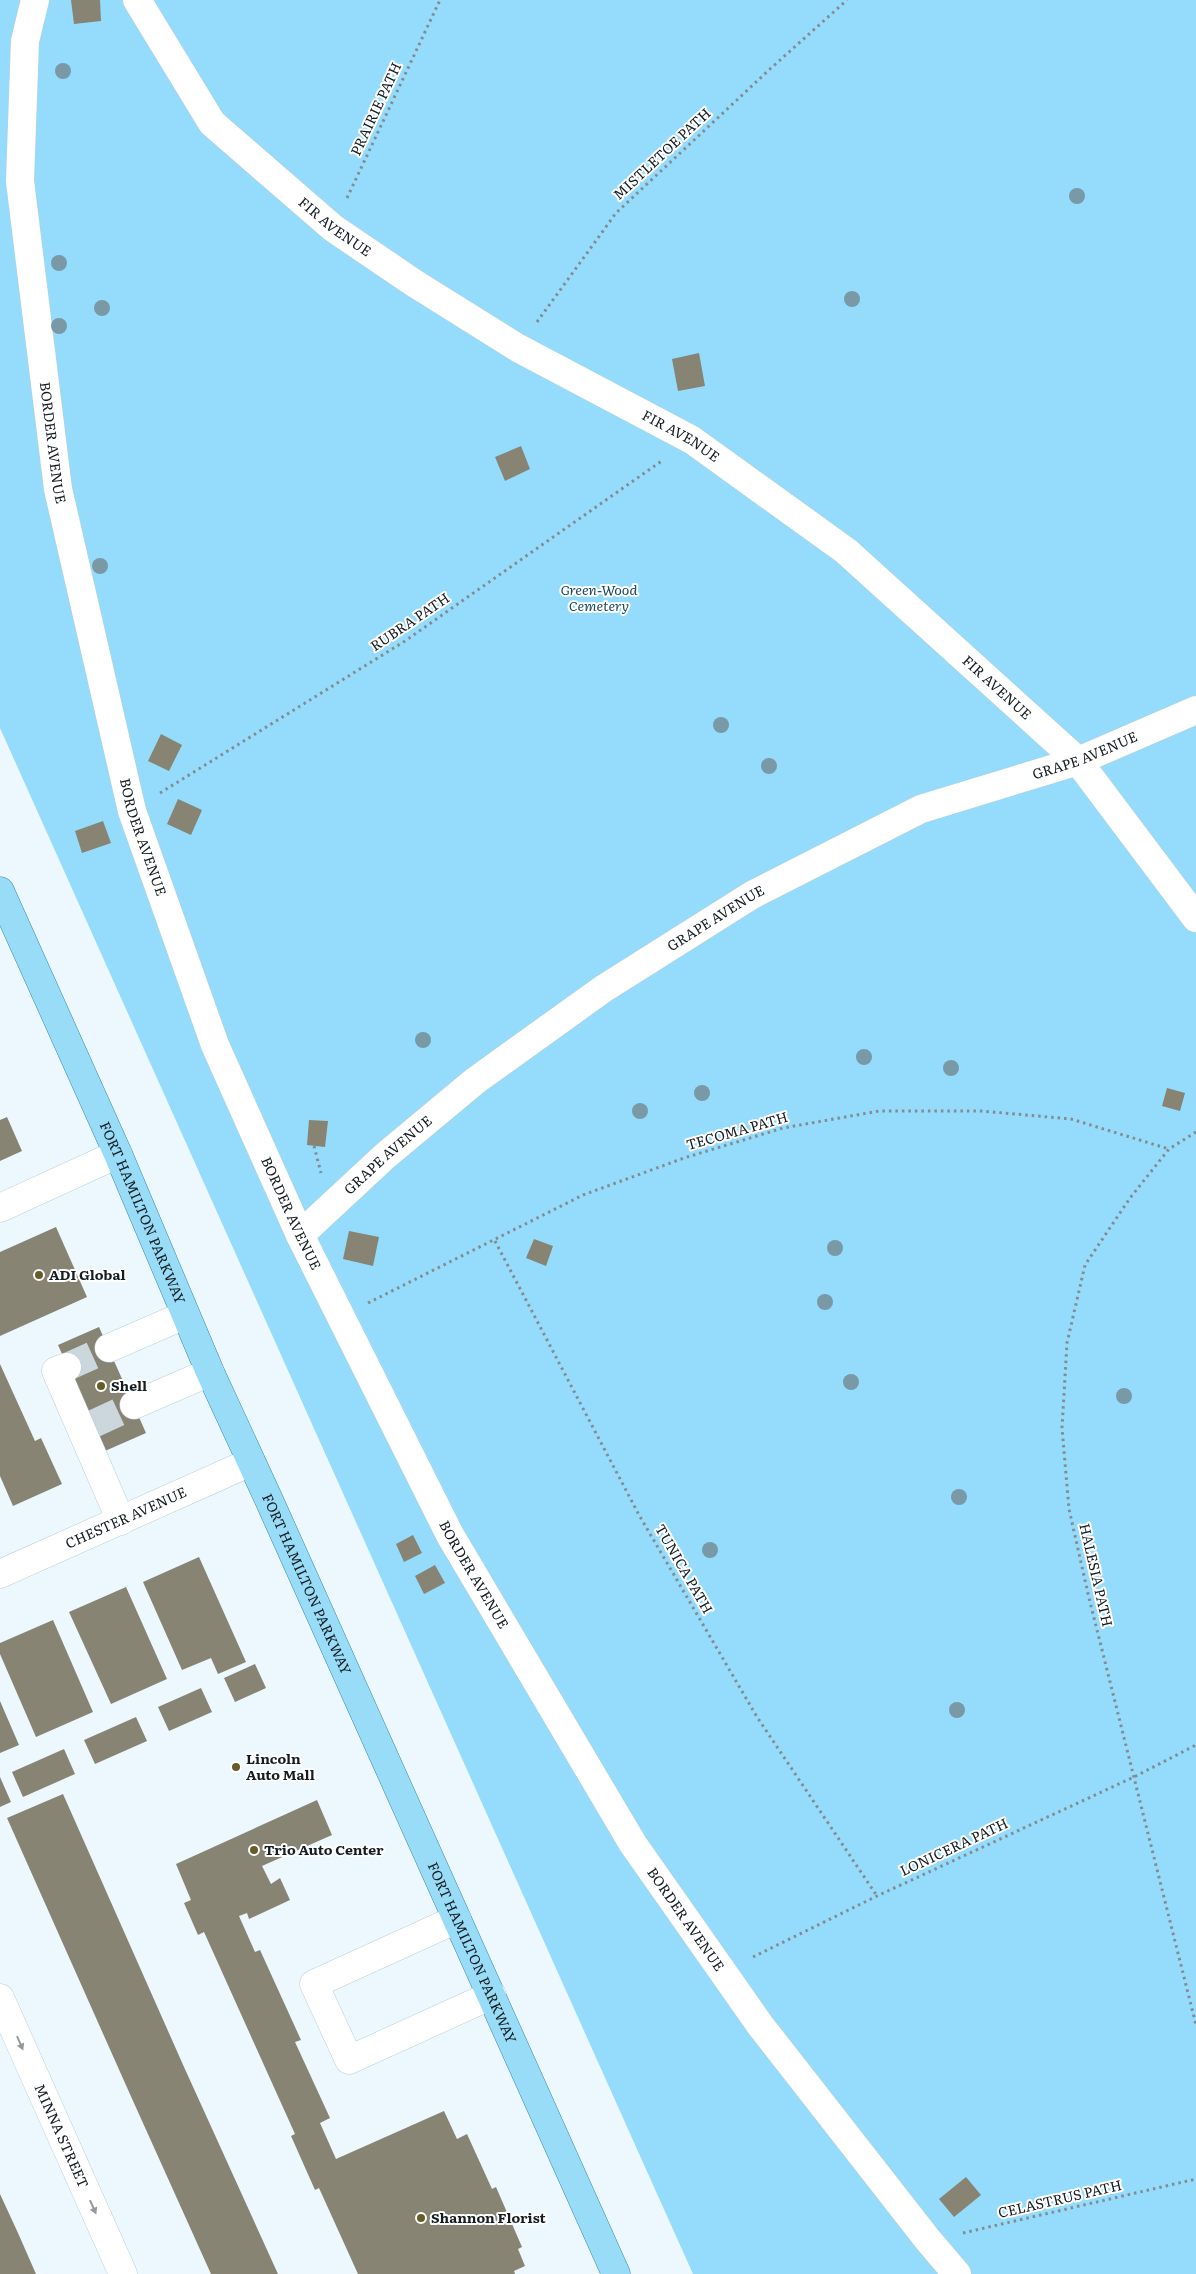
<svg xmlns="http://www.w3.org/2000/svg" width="1196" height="2274" viewBox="0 0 1196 2274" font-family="Literata,serif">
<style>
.green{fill:#94dbfc}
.building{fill:#878473}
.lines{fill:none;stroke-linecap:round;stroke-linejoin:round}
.minor-tunnel{stroke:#ccd7dd;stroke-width:28;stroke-dasharray:28 14;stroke-linecap:butt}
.minor-casing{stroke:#bcd0da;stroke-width:29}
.major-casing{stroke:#3d8aaa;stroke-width:29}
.path{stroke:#838d91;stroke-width:3;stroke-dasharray:2.5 4;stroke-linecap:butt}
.minor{stroke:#fff;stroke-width:28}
.major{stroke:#98dcf8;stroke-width:28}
.tree{fill:#7999a7}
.oneway{fill:#96999b}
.poi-dot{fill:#665d29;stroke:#fff;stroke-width:2}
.labels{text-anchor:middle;stroke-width:4;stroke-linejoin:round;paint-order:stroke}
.street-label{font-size:14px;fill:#151d20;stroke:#fff}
.park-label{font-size:14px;font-style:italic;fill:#1b4b5f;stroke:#fff}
.poi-label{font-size:14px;font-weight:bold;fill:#151d20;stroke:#fff;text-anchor:start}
</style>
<rect width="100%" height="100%" fill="#ecf8fe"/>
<path class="green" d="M 0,0 L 1196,0 L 1196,2274 L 693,2274 L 0,728 Z"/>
<path class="building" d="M 71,0 L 100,0 L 101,21 L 74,24 Z
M 699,353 L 705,386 L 678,391 L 672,359 Z
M 521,446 L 530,469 L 505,481 L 495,457 Z
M 161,734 L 182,745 L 169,771 L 148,761 Z
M 178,799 L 202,810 L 191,835 L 167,824 Z
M 103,821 L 111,843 L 82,853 L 75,831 Z
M 1167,1088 L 1185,1093 L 1180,1111 L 1162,1106 Z
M 7,1117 L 22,1151 L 0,1161 L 0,1120 Z
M 309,1120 L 328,1121 L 325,1147 L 307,1145 Z
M 56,1227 L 87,1297 L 0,1336 L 0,1252 Z
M 349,1231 L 379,1237 L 373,1266 L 343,1259 Z
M 534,1239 L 553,1246 L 546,1266 L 526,1258 Z
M 99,1327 L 146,1433 L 105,1451 L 58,1345 Z
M 0,1364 L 35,1441 L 41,1438 L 62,1484 L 13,1506 L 0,1476 Z
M 413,1535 L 422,1553 L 404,1562 L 396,1544 Z
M 199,1557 L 246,1662 L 218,1674 L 211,1658 L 182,1670 L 143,1582 Z
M 435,1565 L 445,1583 L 424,1594 L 415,1576 Z
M 126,1587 L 167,1679 L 111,1704 L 69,1612 Z
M 53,1620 L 93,1712 L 36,1737 L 0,1654 L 0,1643 Z
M 255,1664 L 266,1688 L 235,1702 L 224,1678 Z
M 201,1688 L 212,1712 L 169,1731 L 158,1707 Z
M 0,1701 L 19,1745 L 0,1753 Z
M 136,1717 L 147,1741 L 95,1764 L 84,1740 Z
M 64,1749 L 75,1774 L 23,1797 L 12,1772 Z
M 0,1777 L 11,1802 L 0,1807 Z
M 63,1794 L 184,2067 L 278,2274 L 211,2274 L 129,2092 L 7,1818 Z
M 317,1800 L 332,1835 L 262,1866 L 271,1884 L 280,1878 L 290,1900 L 249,1919 L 247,1913 L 239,1916 L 255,1952 L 260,1950 L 301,2040 L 295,2042 L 330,2118 L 320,2123 L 336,2159 L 444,2111 L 457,2139 L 467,2134 L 492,2189 L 496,2187 L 522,2247 L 518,2249 L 525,2266 L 514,2271 L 515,2274 L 358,2274 L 319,2188 L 315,2190 L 291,2136 L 295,2134 L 204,1932 L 198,1935 L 184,1903 L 191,1900 L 176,1864 Z
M 966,2177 L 981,2195 L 954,2217 L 939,2199 Z
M 0,2194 L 18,2233 L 36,2274 L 0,2274 Z"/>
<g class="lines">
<path class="minor-tunnel" d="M 67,1367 L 109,1348
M 93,1424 L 134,1405"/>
<g class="minor-casing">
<g id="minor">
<path id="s1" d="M 35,0 L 25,41 L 20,181 L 58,489 L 132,811 L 215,1045 L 300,1235 L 450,1535 L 633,1844 L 760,2025 L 928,2240 L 957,2274"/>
<path id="s2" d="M 137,0 L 212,123 L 333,228 L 414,283 L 518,348 L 692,440 L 846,551 L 1078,761 L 1196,918"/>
<path d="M 0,1208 L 118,1154"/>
<path id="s3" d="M 300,1235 L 385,1156 L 475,1081 L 603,989 L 752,895 L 921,809 L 1078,761 L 1196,710"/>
<path d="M 109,1348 L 185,1315"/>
<path d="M 67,1367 L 56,1371 L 121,1521"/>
<path d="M 134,1405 L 210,1372"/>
<path id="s4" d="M 0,1574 L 251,1462"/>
<path d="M 457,1919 L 314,1984 L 349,2060 L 492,1995"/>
<path id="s5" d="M 0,1998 L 123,2274"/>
</g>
</g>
<g class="major-casing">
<g id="major">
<path id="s6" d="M 0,891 L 118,1154 L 210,1372 L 269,1500 L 616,2274"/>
</g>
</g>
<path class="path" d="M 347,198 L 440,0
M 537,322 L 616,213 L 770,69 L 847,0
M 160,793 L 405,641 L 663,460
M 1196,1132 L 1169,1149 L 1130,1198 L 1085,1265 L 1067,1343 L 1062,1428 L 1069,1509 L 1089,1598 L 1196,2025
M 314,1146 L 321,1173
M 495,1241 L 639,1515 L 757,1717 L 877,1896
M 368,1303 L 583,1195 L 684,1158 L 783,1128 L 879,1111 L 981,1111 L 1071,1119 L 1169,1149
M 753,1957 L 877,1896 L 1134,1777 L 1196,1745
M 963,2233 L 1196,2179"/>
<use href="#minor" class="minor"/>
<use href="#major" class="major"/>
</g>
<g class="tree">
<circle cx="63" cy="71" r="8"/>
<circle cx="1077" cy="196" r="8"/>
<circle cx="59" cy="263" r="8"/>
<circle cx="852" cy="299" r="8"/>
<circle cx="102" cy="308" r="8"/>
<circle cx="59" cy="326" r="8"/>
<circle cx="100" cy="566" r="8"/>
<circle cx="721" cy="725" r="8"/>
<circle cx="769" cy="766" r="8"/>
<circle cx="423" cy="1040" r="8"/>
<circle cx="864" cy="1057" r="8"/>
<circle cx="951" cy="1068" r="8"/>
<circle cx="702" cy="1093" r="8"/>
<circle cx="640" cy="1111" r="8"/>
<circle cx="835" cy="1248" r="8"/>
<circle cx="825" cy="1302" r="8"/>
<circle cx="851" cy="1382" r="8"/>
<circle cx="1124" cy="1396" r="8"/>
<circle cx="959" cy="1497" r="8"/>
<circle cx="710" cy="1550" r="8"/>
<circle cx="957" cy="1710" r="8"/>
</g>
<defs><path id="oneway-solid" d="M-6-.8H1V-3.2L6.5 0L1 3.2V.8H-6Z" transform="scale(1.25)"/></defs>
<g class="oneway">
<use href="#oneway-solid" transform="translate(20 2043) rotate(66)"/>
<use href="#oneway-solid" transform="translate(93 2207) rotate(66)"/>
</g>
<g class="poi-dot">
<circle cx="39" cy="1275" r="5"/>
<circle cx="101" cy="1386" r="5"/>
<circle cx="236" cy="1767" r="5"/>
<circle cx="254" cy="1850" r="5"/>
<circle cx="421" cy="2218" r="5"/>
</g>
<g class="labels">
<g class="street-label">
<text transform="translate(376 109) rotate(-65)" y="5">PRAIRIE PATH</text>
<text transform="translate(662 154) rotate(-43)" y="5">MISTLETOE PATH</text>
<text dy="5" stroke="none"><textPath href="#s2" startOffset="305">FIR AVENUE</textPath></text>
<text dy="5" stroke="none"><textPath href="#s2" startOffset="710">FIR AVENUE</textPath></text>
<text dy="5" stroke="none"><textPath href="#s1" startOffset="446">BORDER AVENUE</textPath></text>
<text transform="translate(410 622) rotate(-34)" y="5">RUBRA PATH</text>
<text dy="5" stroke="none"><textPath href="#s2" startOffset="1115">FIR AVENUE</textPath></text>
<text dy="5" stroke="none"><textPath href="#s3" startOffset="929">GRAPE AVENUE</textPath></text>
<text dy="5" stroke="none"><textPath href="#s1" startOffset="851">BORDER AVENUE</textPath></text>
<text dy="5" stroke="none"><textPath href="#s3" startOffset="524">GRAPE AVENUE</textPath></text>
<text transform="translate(737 1131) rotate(-16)" y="5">TECOMA PATH</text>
<text dy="5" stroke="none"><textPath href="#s3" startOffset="119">GRAPE AVENUE</textPath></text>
<text dy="5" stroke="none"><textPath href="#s6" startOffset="352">FORT HAMILTON PARKWAY</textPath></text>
<text dy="5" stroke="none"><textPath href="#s1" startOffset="1256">BORDER AVENUE</textPath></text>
<text dy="5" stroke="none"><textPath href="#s4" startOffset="138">CHESTER AVENUE</textPath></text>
<text transform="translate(684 1569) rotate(60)" y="5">TUNICA PATH</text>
<text dy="5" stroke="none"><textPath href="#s1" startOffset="1661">BORDER AVENUE</textPath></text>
<text transform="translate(1096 1575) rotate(77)" y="5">HALESIA PATH</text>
<text dy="5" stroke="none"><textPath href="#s6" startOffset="758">FORT HAMILTON PARKWAY</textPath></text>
<text transform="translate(954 1847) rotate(-25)" y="5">LONICERA PATH</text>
<text dy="5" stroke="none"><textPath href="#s1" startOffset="2066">BORDER AVENUE</textPath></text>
<text dy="5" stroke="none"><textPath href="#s6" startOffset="1162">FORT HAMILTON PARKWAY</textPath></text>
<text dy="5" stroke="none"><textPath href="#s5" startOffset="151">MINNA STREET</textPath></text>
<text transform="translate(1060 2199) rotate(-13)" y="5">CELASTRUS PATH</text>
</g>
<g class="park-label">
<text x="599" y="595">Green-Wood<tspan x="599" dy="16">Cemetery</tspan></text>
</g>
<g class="poi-label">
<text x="49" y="1280">ADI Global</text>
<text x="111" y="1391">Shell</text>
<text x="246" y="1764">Lincoln<tspan x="246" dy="16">Auto Mall</tspan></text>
<text x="264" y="1855">Trio Auto Center</text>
<text x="431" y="2223">Shannon Florist</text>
</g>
</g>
</svg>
